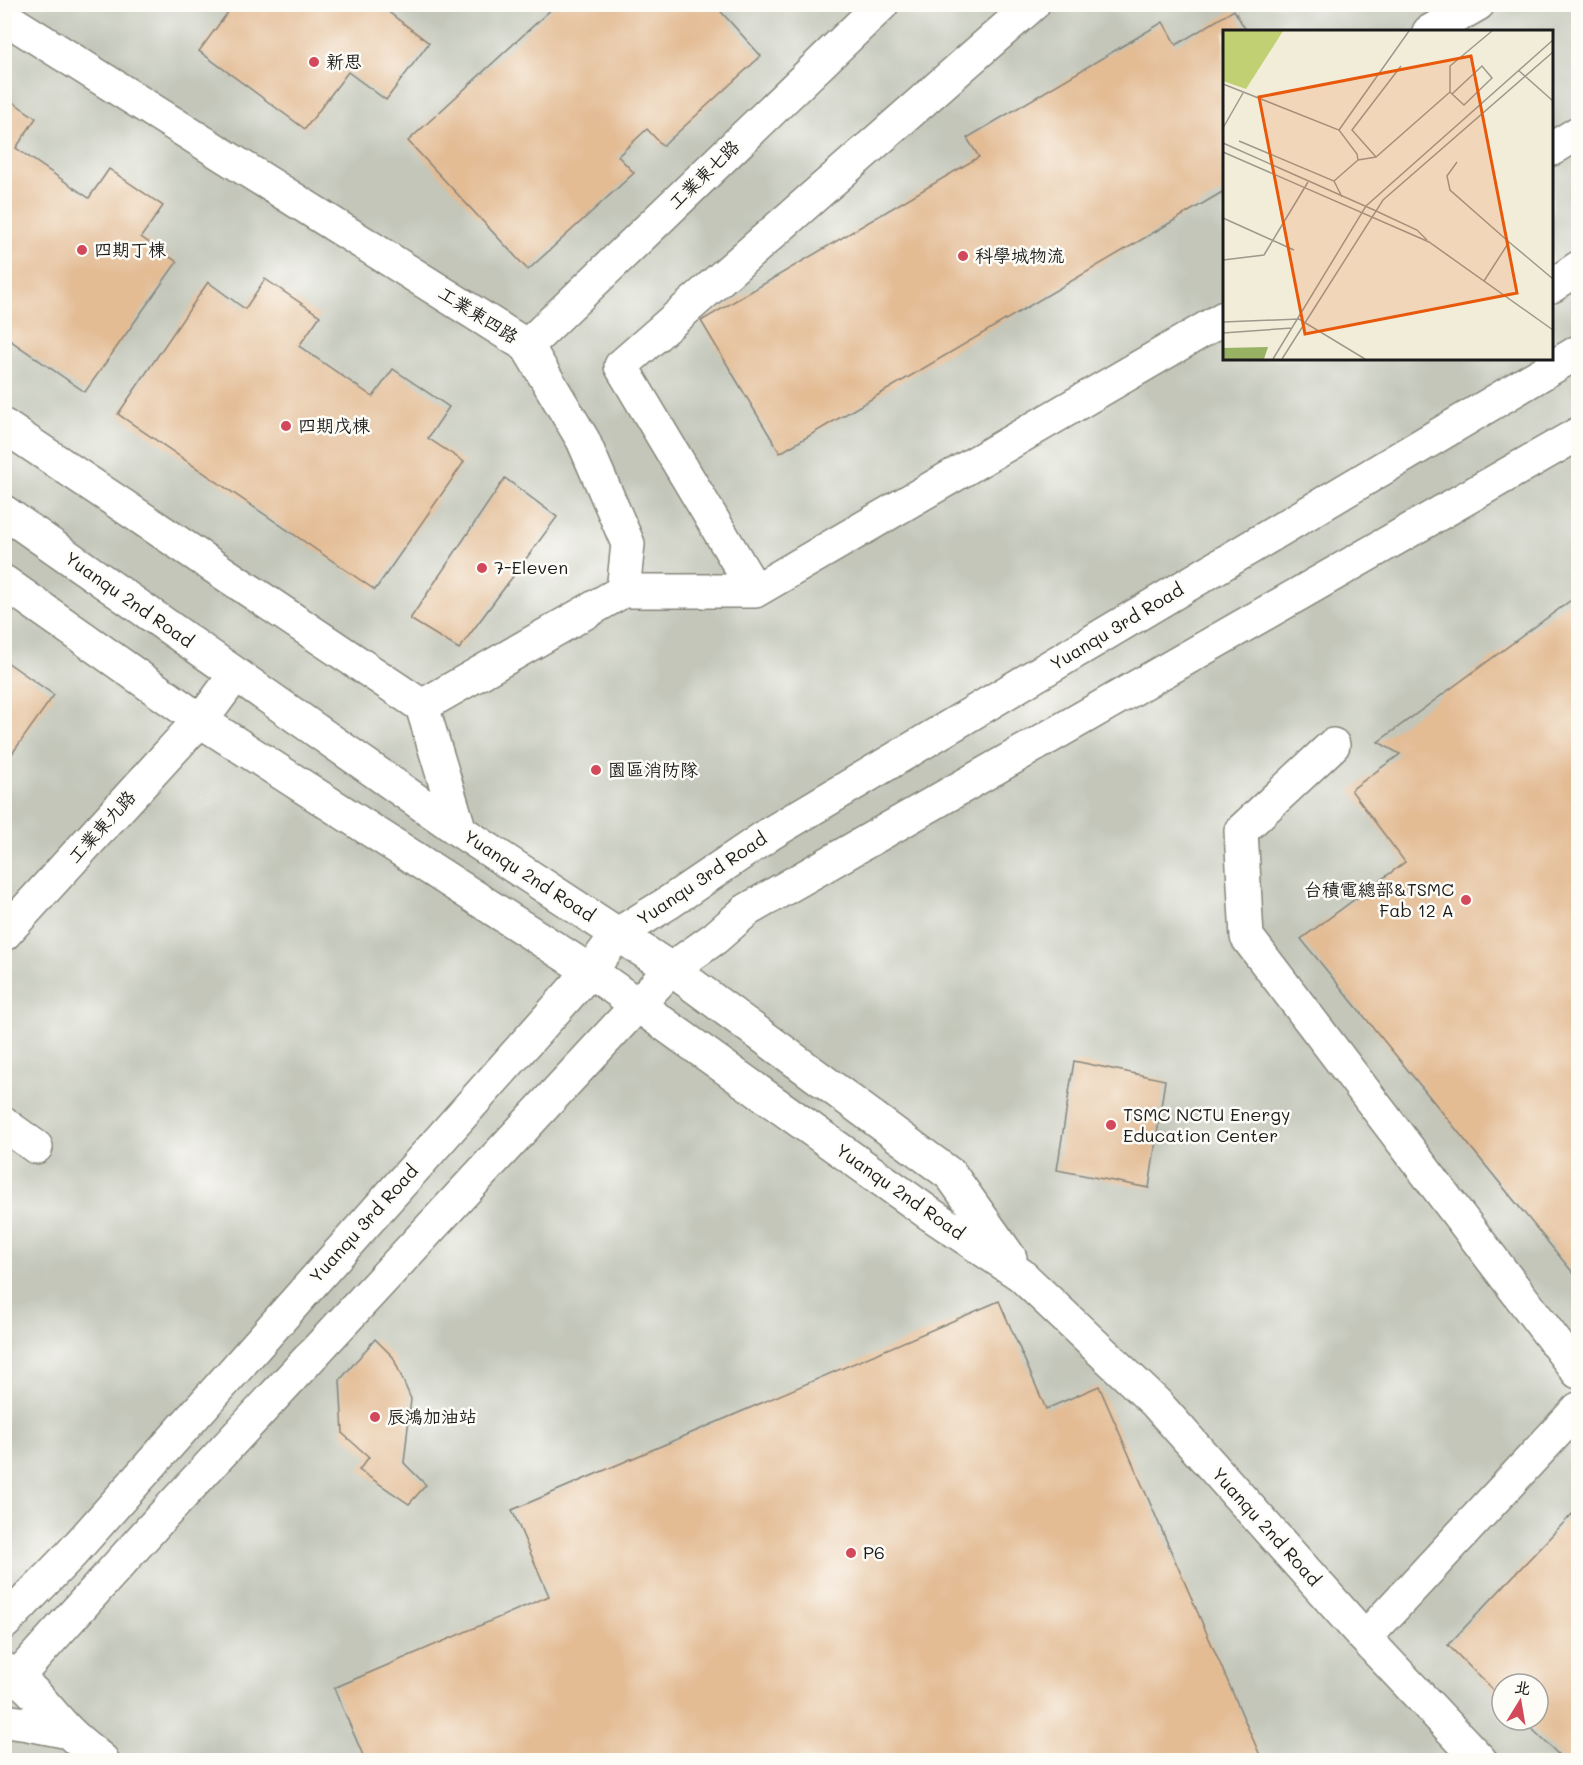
<svg xmlns="http://www.w3.org/2000/svg" width="1583" height="1765" viewBox="0 0 1583 1765" font-family="Mali,'LXGW WenKai TC',sans-serif">
<style>
.industrial{fill:#c3c6b9;fill-rule:evenodd}
.building{fill:#e3bc94}
.lines{fill:none;stroke-linecap:round;stroke-linejoin:round}
.minor-casing{stroke:#87847a;stroke-width:36}
.minor{stroke:#fff;stroke-width:33}
.poi-dot{fill:#d1495b;stroke:#fdfcf7;stroke-width:2}
.labels{text-anchor:middle;stroke-width:5;stroke-linejoin:round;paint-order:stroke}
.poi-label{font-size:18px;fill:#1c1c1c;stroke:#fdfcf7;text-anchor:start}
.street-label{font-size:18px;fill:#1c1c1c;stroke:#fdfcf7}
.inset-road{fill:none;stroke:#9c998d;stroke-width:1.5}
.view{fill:#e8590c;fill-opacity:0.15;stroke:#e8590c;stroke-width:3}
.inset-edge{fill:none;stroke:#1c1c1c;stroke-width:3}
</style>
<rect width="100%" height="100%" fill="#fdfcf7"/>
<filter id="ink" filterUnits="userSpaceOnUse"><feTurbulence type="fractalNoise" baseFrequency=".0167" numOctaves="2"/><feDisplacementMap in="SourceGraphic" scale="12" xChannelSelector="R" yChannelSelector="G"/><feConvolveMatrix kernelMatrix="1 2 1 2 8 2 1 2 1" color-interpolation-filters="sRGB"/></filter>
<filter id="wash" filterUnits="userSpaceOnUse"><feTurbulence type="fractalNoise" baseFrequency=".008" numOctaves="4" result="noise"/><feDisplacementMap in="SourceGraphic" scale="24" xChannelSelector="R" yChannelSelector="G"/><feGaussianBlur stdDeviation="1.35" result="paint"/><feColorMatrix in="noise" values="0 0 0 0 0 0 0 0 0 0 0 0 0 0 0 0 0 1.4 0 .05"/><feComposite in="paint" operator="in"/></filter>
<g filter="url(#wash)">
<rect width="100%" height="100%" fill="#f2edd8"/>
<path class="industrial" d="M 5,5 L 1578,5 L 1578,1760 L 5,1760 ZM 1224,32 L 1552,32 L 1552,358 L 1224,358 ZM 1502,1684 L 1538,1684 L 1538,1720 L 1502,1720 Z"/>
<g id="blocks">
<path class="building" d="M 234,4 L 378,4 L 429,43 L 386,100 L 348,72 L 305,129 L 199,51 Z
M 557,4 L 714,4 L 761,56 L 663,146 L 647,129 L 618,156 L 634,173 L 528,270 L 408,141 Z
M 1234,10 L 1247,32 L 1224,32 L 1224,191 L 780,453 L 701,321 L 979,157 L 967,138 L 1163,22 L 1176,45 Z
M 4,96 L 36,118 L 16,148 L 89,198 L 109,169 L 163,206 L 141,237 L 177,262 L 85,392 L 4,336 Z
M 265,279 L 320,316 L 299,346 L 373,397 L 393,369 L 449,407 L 428,438 L 464,462 L 375,590 L 118,414 L 208,282 L 245,309 Z
M 505,478 L 557,517 L 459,649 L 410,619 Z
M 1578,595 L 1578,1279 L 1301,939 L 1405,862 L 1351,790 L 1400,754 L 1378,742 Z
M 4,660 L 54,695 L 4,765 Z
M 1074,1061 L 1165,1080 L 1149,1188 L 1057,1170 Z
M 999,1301 L 1046,1409 L 1099,1386 L 1262,1760 L 365,1760 L 334,1688 L 549,1596 L 512,1510 Z
M 375,1339 L 393,1357 L 411,1399 L 404,1463 L 426,1485 L 409,1504 L 359,1470 L 369,1457 L 343,1434 L 340,1380 Z
M 1572,1514 L 1578,1521 L 1578,1760 L 1564,1760 L 1523,1720 L 1538,1720 L 1538,1684 L 1502,1684 L 1502,1699 L 1448,1645 Z"/>
</g>
</g>
<g filter="url(#ink)">
<use href="#blocks" fill-opacity="0" stroke="#87847a" stroke-width="1.5"/>
<g class="lines">
<g class="minor-casing">
<path id="minor" d="M 4,17 L 527,346 L 583,440 L 628,544 L 623,591 L 422,706
M 1429,32 L 1478,4
M 1552,149 L 1578,133
M 1552,286 L 1578,268
M 527,346 L 882,4
M 4,426 L 422,706 L 460,831
M 4,512 L 460,831 L 671,969 L 951,1175 L 1010,1258
M 4,582 L 201,721 L 590,971 L 930,1214 L 1021,1275 L 1156,1403 L 1365,1638 L 1480,1760
M 623,591 L 755,591 L 1224,318
M 755,591 L 621,366 L 1033,4
M 1333,745 L 1241,831 L 1247,937 L 1578,1372
M 4,934 L 186,735 L 201,721 L 235,675
M 4,1124 L 36,1147
M 4,1623 L 71,1554 L 590,971 L 618,934 L 668,903 L 771,833 L 1578,352
M 1365,1638 L 1578,1409
M 4,1669 C 33,1686 47,1710 69,1732 C 79,1742 91,1751 102,1760
M 4,1682 L 17,1677 L 159,1520 L 671,969 L 715,938 L 747,910 L 1578,434
M 4,1721 L 28,1724 L 69,1732"/>
</g>
<use href="#minor" class="minor"/>
</g>
</g>
<g class="poi-dot">
<circle cx="314" cy="62" r="6"/>
<circle cx="82" cy="250" r="6"/>
<circle cx="963" cy="256" r="6"/>
<circle cx="286" cy="426" r="6"/>
<circle cx="482" cy="568" r="6"/>
<circle cx="596" cy="770" r="6"/>
<circle cx="1466" cy="900" r="6"/>
<circle cx="1111" cy="1125" r="6"/>
<circle cx="375" cy="1417" r="6"/>
<circle cx="851" cy="1553" r="6"/>
</g>
<g class="labels">
<g class="poi-label">
<text x="326" y="68">新思</text>
<text x="94" y="256">四期丁棟</text>
<text x="975" y="262">科學城物流</text>
<text x="298" y="432">四期戊棟</text>
<text x="494" y="574">7-Eleven</text>
<text x="608" y="776">園區消防隊</text>
<text x="1454" y="896" text-anchor="end">台積電總部&amp;TSMC<tspan x="1454" dy="21">Fab 12 A</tspan></text>
<text x="1123" y="1121">TSMC NCTU Energy<tspan x="1123" dy="21">Education Center</tspan></text>
<text x="387" y="1423">辰鴻加油站</text>
<text x="863" y="1559">P6</text>
</g>
<g class="street-label">
<text transform="translate(704 175) rotate(-44)" y="6">工業東七路</text>
<text transform="translate(478 315) rotate(32)" y="6">工業東四路</text>
<text transform="translate(129 600) rotate(35)" y="6">Yuanqu 2nd Road</text>
<text transform="translate(1117 627) rotate(-31)" y="6">Yuanqu 3rd Road</text>
<text transform="translate(102 827) rotate(-48)" y="6">工業東九路</text>
<text transform="translate(529 876) rotate(33)" y="6">Yuanqu 2nd Road</text>
<text transform="translate(702 879) rotate(-34)" y="6">Yuanqu 3rd Road</text>
<text transform="translate(900 1192) rotate(35)" y="6">Yuanqu 2nd Road</text>
<text transform="translate(364 1224) rotate(-48)" y="6">Yuanqu 3rd Road</text>
<text transform="translate(1266 1527) rotate(48)" y="6">Yuanqu 2nd Road</text>
</g>
</g>
<g transform="translate(1223 30)">
<rect width="330" height="330" fill="#f2edd8"/>
<path d="M 0,1 L 60,1 L 23,59 L 0,51 Z" fill="#c1d072"/>
<path d="M 45,317 L 41,329 L 0,329 L 0,318 Z" fill="#98b264"/>
<path class="inset-road" d="M 295,40 L 330,71M 0,54 L 116,100 L 134,124 L 135,130 L 111,151M 227,62 L 229,64 L 241,75 L 269,48 L 259,36 L 229,64M 0,98 L 20,63M 116,100 L 186,1M 16,111 L 111,151 L 119,167M 0,113 L 151,180 L 194,200 L 204,210M 0,122 L 206,212 L 330,300M 153,127 L 129,100 L 178,36M 135,130 L 153,127 L 227,62 L 227,36 L 269,1M 234,132 L 224,146 L 227,160 L 286,212M 0,188 L 71,220M 0,230 L 41,225 L 85,152M 261,251 L 286,212 L 330,249M 0,292 L 76,289 L 142,329M 0,303 L 69,298M 50,329 L 143,176 L 330,10M 59,329 L 160,170 L 330,22"/>
<path class="view" d="M 248,26 L 294,263 L 82,304 L 36,67 Z"/>
<rect width="330" height="330" class="inset-edge"/>
</g>
<rect width="1583" height="1765" fill="none" stroke="#fdfcf7" stroke-width="24"/>
<g transform="translate(1520 1702) rotate(11)"><circle r="28" fill="#fdfcf7" stroke="#a3a29f" stroke-width="1.5"/>
<path d="M0-4.5L10 22L0 15L-10 22Z" fill="#d1495b"/>
<text y="-9" font-size="16" font-weight="bold" text-anchor="middle" fill="#1c1c1c">北</text>
</g>
</svg>
